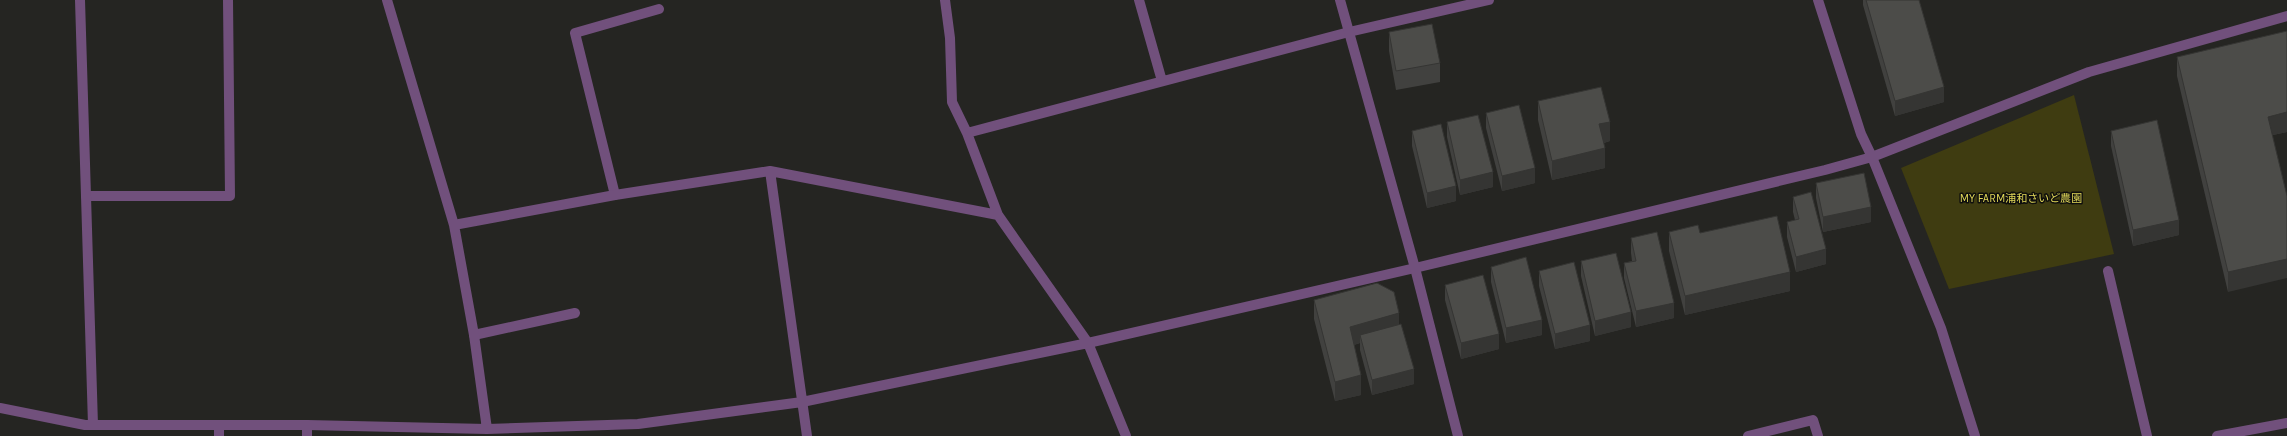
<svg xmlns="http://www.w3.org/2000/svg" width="2287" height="436" viewBox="0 0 2287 436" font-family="Karla,'Noto Sans JP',sans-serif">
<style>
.green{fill:#3f3c11}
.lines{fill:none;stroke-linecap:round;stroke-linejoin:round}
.service{stroke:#71507c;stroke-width:10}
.minor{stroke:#71507c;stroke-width:10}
.tertiary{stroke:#71507c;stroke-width:10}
.wall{fill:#41413f}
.shaded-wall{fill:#353533}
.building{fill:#4c4c49;stroke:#353533}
.labels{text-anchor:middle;stroke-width:3;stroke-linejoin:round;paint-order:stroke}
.park-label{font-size:11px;fill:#e0d758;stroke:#0e0e0d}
</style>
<rect width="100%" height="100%" fill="#252522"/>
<path class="green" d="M 2074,95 L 2114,254 L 1949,289 L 1901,168 Z"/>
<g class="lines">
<path class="service" d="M 615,195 L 575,33 L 659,9
M 86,196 L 230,196 L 228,0
M 474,335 L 575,313
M 219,425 L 219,436
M 307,425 L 307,436"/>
<path class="minor" d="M 80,0 L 93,425
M 387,0 L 454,225 L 474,335 L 487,429
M 945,0 L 950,38 L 952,102 L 967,133
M 1139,0 L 1162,81
M 1818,0 L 1861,134 L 1872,157 L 1941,328 L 1975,436
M 770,171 L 807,436
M 998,215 L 967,133 L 1349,32 L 1489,0
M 454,225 L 615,195 L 770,171 L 998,215 L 1088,343 L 1126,436
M 2108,271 L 2147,436
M 0,408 L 85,425 L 307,425 L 487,429 L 638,424 L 802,402 L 1088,343 L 1415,268 L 1825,170 L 1872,157 L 2089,72 L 2287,16
M 1748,436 L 1813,420 L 1818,436
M 2217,436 L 2287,423"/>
<path class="tertiary" d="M 1340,0 L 1415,268 L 1458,436"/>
</g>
<path class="wall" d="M 1863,0 L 1919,0 L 1944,102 L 1895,116 L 1863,5 Z
M 1389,32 L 1440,63 L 1440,82 L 1396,90 L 1389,51 Z
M 2177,57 L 2287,132 L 2273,135 L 2228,292 L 2177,76 Z
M 1538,101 L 1610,141 L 1604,143 L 1605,168 L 1552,180 L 1538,120 Z
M 1486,113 L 1535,183 L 1502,191 L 1486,128 Z
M 1447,122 L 1493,187 L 1460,195 L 1447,137 Z
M 1412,131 L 1456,201 L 1427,208 L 1412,146 Z
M 2111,131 L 2179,235 L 2133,246 L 2111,146 Z
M 1816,183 L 1871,222 L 1823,232 L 1816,198 Z
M 1793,197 L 1826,264 L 1796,272 L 1787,237 L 1787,222 L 1795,220 L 1793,212 Z
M 1669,232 L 1700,233 L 1790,291 L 1685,315 L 1669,251 Z
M 1631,238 L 1674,318 L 1636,327 L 1624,278 L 1624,263 L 1632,261 L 1631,253 Z
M 1581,261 L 1631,327 L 1595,336 L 1581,276 Z
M 1491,267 L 1542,335 L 1506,343 L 1491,282 Z
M 1539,271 L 1590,341 L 1555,349 L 1539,286 Z
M 1445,285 L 1499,349 L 1461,359 L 1445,300 Z
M 1314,300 L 1399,324 L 1414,384 L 1372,395 L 1360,350 L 1360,343 L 1354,345 L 1361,395 L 1335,401 L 1314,319 Z"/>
<path class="shaded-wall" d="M 1944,87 L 1944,102 L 1895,116 L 1895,101 Z
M 2287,112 L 2287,132 L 2268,136 L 2268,117 Z
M 1610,122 L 1610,141 L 1599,144 L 1599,124 Z
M 1605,148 L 1605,168 L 1552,180 L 1552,161 Z
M 1535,168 L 1535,183 L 1502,191 L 1502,176 Z
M 1493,172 L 1493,187 L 1460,195 L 1460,180 Z
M 1456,186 L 1456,201 L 1427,208 L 1427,193 Z
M 1871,207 L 1871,222 L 1823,232 L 1823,217 Z
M 2179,220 L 2179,235 L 2133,246 L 2133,230 Z
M 1826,249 L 1826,264 L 1796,272 L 1796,257 Z
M 2287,259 L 2287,278 L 2228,292 L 2228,272 Z
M 1790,272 L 1790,291 L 1685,315 L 1685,296 Z
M 1674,303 L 1674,318 L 1636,327 L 1636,311 Z
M 1631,312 L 1631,327 L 1595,336 L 1595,321 Z
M 1399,313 L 1399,332 L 1360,335 L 1360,343 L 1350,346 L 1350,327 Z
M 1542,320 L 1542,335 L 1506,343 L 1506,328 Z
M 1590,325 L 1590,341 L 1555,349 L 1555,334 Z
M 1499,334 L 1499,349 L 1461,359 L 1461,343 Z
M 1414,369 L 1414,384 L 1372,395 L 1372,380 Z
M 1361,375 L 1361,395 L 1335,401 L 1335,382 Z"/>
<path class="building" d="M 1866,0 L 1919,0 L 1944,87 L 1895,101 Z
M 1432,24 L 1440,63 L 1396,71 L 1389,32 Z
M 2287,31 L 2287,112 L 2268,117 L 2287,196 L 2287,259 L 2228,272 L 2177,57 Z
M 1601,87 L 1610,122 L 1599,124 L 1605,148 L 1552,161 L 1538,101 Z
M 1519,105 L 1535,168 L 1502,176 L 1486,113 Z
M 1478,115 L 1493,172 L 1460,180 L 1447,122 Z
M 2157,120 L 2179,220 L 2133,230 L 2111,131 Z
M 1441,124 L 1456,186 L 1427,193 L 1412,131 Z
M 1864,173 L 1871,207 L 1823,217 L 1816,183 Z
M 1811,192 L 1826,249 L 1796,257 L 1787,222 L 1799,219 L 1793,197 Z
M 1777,216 L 1790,272 L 1685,296 L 1669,232 L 1698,225 L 1700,233 Z
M 1657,232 L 1674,303 L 1636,311 L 1624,263 L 1636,261 L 1631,238 Z
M 1616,253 L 1631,312 L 1595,321 L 1581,261 Z
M 1526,257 L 1542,320 L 1506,328 L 1491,267 Z
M 1574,262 L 1590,325 L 1555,334 L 1539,271 Z
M 1483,275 L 1499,334 L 1461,343 L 1445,285 Z
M 1377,283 L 1394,292 L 1399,313 L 1350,327 L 1361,375 L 1335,382 L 1314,300 Z
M 1401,324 L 1414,369 L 1372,380 L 1360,335 Z"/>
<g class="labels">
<g class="park-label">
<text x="2021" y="202">MY FARM浦和さいど農園</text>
</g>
</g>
</svg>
